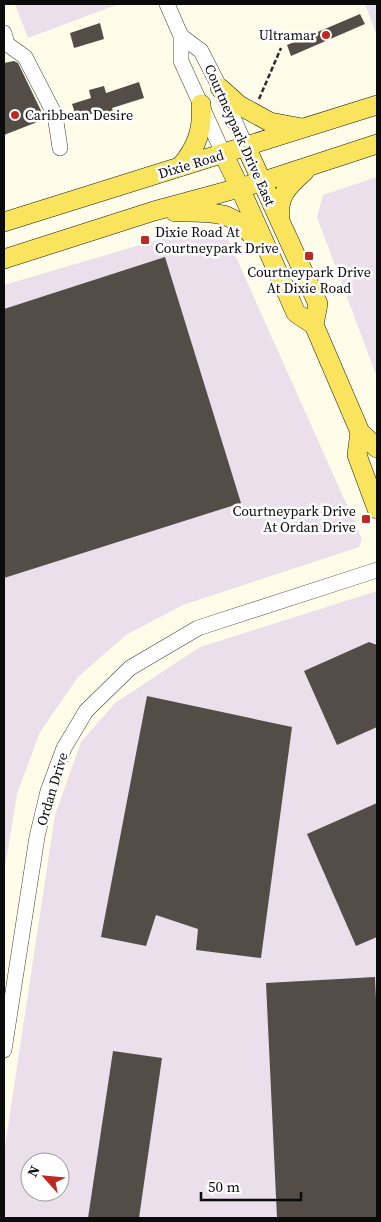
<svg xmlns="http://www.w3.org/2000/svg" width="381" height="1222" viewBox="0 0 381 1222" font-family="'Source Serif 4',serif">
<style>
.industrial{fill:#eadfeb;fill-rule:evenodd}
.building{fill:#544d47}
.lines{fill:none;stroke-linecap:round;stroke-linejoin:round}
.minor-casing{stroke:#3e3e3e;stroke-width:16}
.major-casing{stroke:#1c1c1c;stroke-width:20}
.path{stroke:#2d2d2d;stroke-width:2.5;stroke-dasharray:5 2.5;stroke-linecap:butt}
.minor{stroke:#fff;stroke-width:15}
.major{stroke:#fbe45d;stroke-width:19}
.poi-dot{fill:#bd2921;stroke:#fff;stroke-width:2}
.labels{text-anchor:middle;stroke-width:5;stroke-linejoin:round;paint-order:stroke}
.poi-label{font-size:14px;fill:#0b0b0b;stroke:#fff;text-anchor:end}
.street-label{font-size:14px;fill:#0b0b0b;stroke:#fff}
</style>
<rect width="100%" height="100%" fill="#fffde9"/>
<path class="industrial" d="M 15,4 L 119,4 L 28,38 Z
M 365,4 L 377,4 L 377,36 Z
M 377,177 L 377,377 L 317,217 L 323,195 Z
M 201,227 L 227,237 L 362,539 L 359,547 L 183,605 L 126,635 L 78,677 L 40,732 L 17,794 L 4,873 L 4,285 Z
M 377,591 L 377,1218 L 4,1218 L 4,1153 L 55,815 L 81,742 L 115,703 L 200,647 ZM 30,1162 L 60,1162 L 60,1192 L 30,1192 Z"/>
<path class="building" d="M 360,14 L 365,24 L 291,56 L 287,45 Z
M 100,23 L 104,39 L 74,48 L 70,33 Z
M 14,61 L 18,63 L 45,119 L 4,135 L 4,63 Z
M 139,82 L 144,98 L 112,108 L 114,114 L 99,119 L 97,112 L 77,119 L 72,104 L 91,98 L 89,90 L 104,86 L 106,93 Z
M 165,257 L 241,503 L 4,578 L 4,309 Z
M 369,642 L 377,645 L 377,727 L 337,745 L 304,671 Z
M 147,696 L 292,727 L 261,958 L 196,950 L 198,929 L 156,915 L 146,946 L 101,937 Z
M 377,803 L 377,937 L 356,946 L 307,834 Z
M 375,977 L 377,1022 L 377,1218 L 277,1218 L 266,983 Z
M 113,1051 L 162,1058 L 139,1218 L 88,1218 Z"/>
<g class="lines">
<g class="minor-casing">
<path id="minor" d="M 167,4 L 181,36 L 181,61 L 223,153
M 4,33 L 7,44 L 25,57 L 55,115 L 60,148
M 181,36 L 201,51 L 220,88 L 246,147
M 4,1050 L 37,837 L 48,791 L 64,748 L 86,711 L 130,668 L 198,628 L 377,570"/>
</g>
<g class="major-casing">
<path id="major" d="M 220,88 L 239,105 L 270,122 L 302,128
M 246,147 L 318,304 L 314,325 L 360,432 L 377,448
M 223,153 L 240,188 L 296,313 L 314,325
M 180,167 C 197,148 203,129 201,104
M 175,212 C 190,212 208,211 223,215 C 238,219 251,234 261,245
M 280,221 C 277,196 287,187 305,171
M 4,222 L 377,105
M 4,259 L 154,211 L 261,182 L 377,144
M 360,432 L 357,455 L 377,509"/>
</g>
<path class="path" d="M 259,99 L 281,48"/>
<use href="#minor" class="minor"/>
<use href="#major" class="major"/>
</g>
<g class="poi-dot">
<circle cx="326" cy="35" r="5"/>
<circle cx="15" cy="115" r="5"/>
<rect x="140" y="235" width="10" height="10" rx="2.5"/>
<rect x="304" y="251" width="10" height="10" rx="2.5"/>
<rect x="361" y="514" width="10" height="10" rx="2.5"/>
</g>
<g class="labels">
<g class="poi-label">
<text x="316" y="40">Ultramar</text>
<text x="25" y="120" text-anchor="start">Caribbean Desire</text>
<text x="155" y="237" text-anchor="start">Dixie Road At<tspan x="155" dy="16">Courtneypark Drive</tspan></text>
<text x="309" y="277" text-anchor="middle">Courtneypark Drive<tspan x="309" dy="16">At Dixie Road</tspan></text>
<text x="356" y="516">Courtneypark Drive<tspan x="356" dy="16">At Ordan Drive</tspan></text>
</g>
<g class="street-label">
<text transform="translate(240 135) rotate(66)" y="5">Courtneypark Drive East</text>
<text transform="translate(191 164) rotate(-17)" y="5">Dixie Road</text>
<text transform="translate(52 789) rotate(-73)" y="5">Ordan Drive</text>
</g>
</g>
<rect width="381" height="1222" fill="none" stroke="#0b0b0b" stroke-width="10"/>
<g transform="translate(45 1177) rotate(297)"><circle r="24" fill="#ffffff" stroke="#9d9d9d"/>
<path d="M0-4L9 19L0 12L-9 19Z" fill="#bd2921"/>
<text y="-8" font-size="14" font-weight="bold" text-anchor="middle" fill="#0b0b0b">N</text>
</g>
<path d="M201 1192v8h100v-8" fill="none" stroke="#0b0b0b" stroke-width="2.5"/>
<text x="208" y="1192" font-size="15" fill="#0b0b0b" stroke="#ffffff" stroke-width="4" paint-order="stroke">50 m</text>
</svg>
